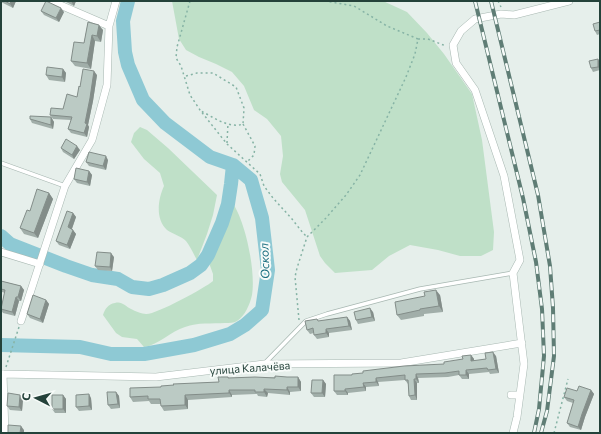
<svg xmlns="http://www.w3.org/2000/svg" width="601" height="434" viewBox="0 0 601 434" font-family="Commissioner,sans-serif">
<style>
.green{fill:#bfe0c8}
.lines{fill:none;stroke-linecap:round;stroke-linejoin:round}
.river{stroke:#8ec9d4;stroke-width:14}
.lane-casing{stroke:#a8b8b2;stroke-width:5}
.street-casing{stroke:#a8b8b2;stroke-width:8}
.path{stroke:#86b3a5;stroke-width:1.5;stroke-dasharray:2 3;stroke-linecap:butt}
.lane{stroke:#fff;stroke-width:3.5}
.street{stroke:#fff;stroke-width:7}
.rail-casing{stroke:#5f7d75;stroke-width:4}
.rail{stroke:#f7fbf9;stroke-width:2.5;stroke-dasharray:8;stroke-linecap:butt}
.wall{fill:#a1aea9}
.shaded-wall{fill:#838d89}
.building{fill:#bbcac4;stroke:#838d89}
.labels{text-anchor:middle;stroke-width:4;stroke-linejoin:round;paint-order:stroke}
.street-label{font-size:11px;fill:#24423a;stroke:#f7fbf9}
.water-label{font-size:12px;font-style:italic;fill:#1c6f80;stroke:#f7fbf9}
</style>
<rect width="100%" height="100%" fill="#e6efeb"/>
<path class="green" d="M 172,1 L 383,1 L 407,12 L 427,33 L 444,54 L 472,94 L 482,140 L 494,232 L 493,250 L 481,256 L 460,256 L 438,250 L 410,245 L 389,256 L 372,270 L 335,273 L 325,263 L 320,256 L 305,210 L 282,182 L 280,174 L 283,156 L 281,136 L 267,119 L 254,110 L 244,86 L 232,72 L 216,64 L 199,57 L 186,50 L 179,39 Z
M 140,127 L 147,130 L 168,148 L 217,195 L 213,215 L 207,234 L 197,260 C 194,255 190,246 186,241 C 181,236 173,234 167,230 C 155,219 158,199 164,186 L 160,173 L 144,159 L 131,142 L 134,133 Z
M 229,198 C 245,216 256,271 252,295 C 250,304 245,316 237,321 C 234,323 229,323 225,323 C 212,324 198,322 185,327 C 171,331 159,345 144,347 L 137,339 L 122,337 L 116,333 L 103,315 C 105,309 108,304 115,303 C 122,301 125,306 131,309 C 135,311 142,314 146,314 C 155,315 205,288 213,281 L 213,274 L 209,263 L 220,237 L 226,218 Z"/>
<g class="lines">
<path class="river" d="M 1,236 L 10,244 L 66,266 L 92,275 L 118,279 L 132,287 L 149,289 L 163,285 L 190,273 L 201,265 L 208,255 L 222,223 L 228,204 L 231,184 L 233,165
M 1,345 L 80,347 L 111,354 L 144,354 L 194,345 L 230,334 L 245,325 L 262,310 L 268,270 L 262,218 L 251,180 L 233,165 L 210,157 L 165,123 L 143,100 L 128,65 L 125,52 L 123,21 L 128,1"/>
<g class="lane-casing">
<path id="lane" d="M 1,163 L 65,186
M 265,363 L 306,321 L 327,314 L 420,289 L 513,273"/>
</g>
<g class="street-casing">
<path id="street" d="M 51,1 L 109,26
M 1,252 L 40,264
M 21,321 L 65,186 L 92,140 L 107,85 L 109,26 L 116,1
M 1,374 L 156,377 L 264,364 L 401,363 L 522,343
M 3,374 L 5,433
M 511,395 L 520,395
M 513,433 L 517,417 L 524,364 L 513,273 L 520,260 L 504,176 L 475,90 L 456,63 L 453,45 L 461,31 L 475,19 L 501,14 L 514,15 L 569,1"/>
</g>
<path class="path" d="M 190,1 L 177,47 L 176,58 L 181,66 L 190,95 L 200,110 L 227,144 L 260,174 L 264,186 L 273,198 L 292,219 L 303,233 L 307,237
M 498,1 L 501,7
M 418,39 L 428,39 L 446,46
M 186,76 L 197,73 L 213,73 L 236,87 L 244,108 L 243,124 C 229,129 213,117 201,111
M 243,124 L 255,146 L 254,155 L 247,162
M 227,143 L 228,123
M 299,320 L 295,277 L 297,268 L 307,237 L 326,218 L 346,195 L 360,175 L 406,77 L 415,54 L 418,39 L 387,26 L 354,6 L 325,1
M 6,367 L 19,327
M 554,433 L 568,379"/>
<use href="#lane" class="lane"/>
<use href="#street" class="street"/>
<g class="rail-casing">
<path id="rail" d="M 475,1 L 523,198 L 536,262 L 542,309 L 544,356 L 539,409 L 534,433
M 491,1 L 538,195 L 550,266 L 553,308 L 554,356 L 547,411 L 541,433"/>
</g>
<use href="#rail" class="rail"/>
</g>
<path class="wall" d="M 1,1 L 16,1 L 13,8 L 1,2 Z
M 64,1 L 76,1 L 74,6 Z
M 41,11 L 64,12 L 59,22 L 44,15 Z
M 88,22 L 103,30 L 101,42 L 95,41 L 91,69 L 75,66 L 71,61 L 84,43 Z
M 600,22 L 600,34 L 597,35 L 595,31 Z
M 598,59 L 600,63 L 600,70 L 593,72 L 591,68 Z
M 63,69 L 66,73 L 65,82 L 49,80 L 46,75 Z
M 97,75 L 93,101 L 88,125 L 89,127 L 87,137 L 71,133 L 68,129 L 71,120 L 53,119 L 50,115 L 63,109 L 77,97 L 80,87 Z
M 51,117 L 54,122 L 53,129 L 32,123 L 30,119 Z
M 61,148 L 80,150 L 74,159 L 63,152 Z
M 108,160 L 106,170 L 89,166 L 86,162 Z
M 89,171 L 92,175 L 90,186 L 77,183 L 74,179 Z
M 49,193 L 53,199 L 38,238 L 24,234 L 20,228 L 30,211 Z
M 73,213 L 76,217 L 72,229 L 76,234 L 70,249 L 59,245 L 56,241 Z
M 114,257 L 112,271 L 98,270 L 95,266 Z
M 1,281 L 21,286 L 24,290 L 21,301 L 19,301 L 15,316 L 3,313 L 1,310 L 1,307 L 5,293 L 2,292 L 1,291 Z
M 440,295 L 443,312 L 424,314 L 424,316 L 401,320 L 397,315 Z
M 46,300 L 49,304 L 43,323 L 30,318 L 27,314 Z
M 373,312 L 375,321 L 358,324 L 356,320 Z
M 347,317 L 350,321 L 352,330 L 329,333 L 329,337 L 317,339 L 314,335 L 314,333 L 310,334 L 307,330 L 319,321 Z
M 471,355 L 474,359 L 474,361 L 486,359 L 496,356 L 499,373 L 490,374 L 489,372 L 469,374 L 469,379 L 462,379 L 459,375 L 448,377 L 418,378 L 419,383 L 417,383 L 417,400 L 411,400 L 409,396 L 408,384 L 405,380 L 378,382 L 379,386 L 366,387 L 366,391 L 348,393 L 348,395 L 337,395 L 334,391 L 352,375 L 444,364 L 463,359 Z
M 228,377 L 229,378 L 298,377 L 301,382 L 301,391 L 290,392 L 290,395 L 268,393 L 267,397 L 258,396 L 257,394 L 232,395 L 232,397 L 188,400 L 188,409 L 164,411 L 161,406 L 161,404 L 151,404 L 149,401 L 133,402 L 130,397 L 161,387 L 219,382 Z
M 323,380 L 326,384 L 325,397 L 314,397 L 311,393 Z
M 591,390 L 594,394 L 585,417 L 581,430 L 570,427 L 567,423 L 573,403 L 567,401 L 564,397 L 577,391 Z
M 116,392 L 119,396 L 120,408 L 111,409 L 108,405 Z
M 20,395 L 23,399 L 22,411 L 10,410 L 7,406 Z
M 63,395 L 66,399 L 66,413 L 55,413 L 52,409 Z
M 91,398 L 92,410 L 79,411 L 76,407 Z"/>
<path class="shaded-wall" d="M 11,1 L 16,1 L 13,8 L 10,4 Z
M 71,1 L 76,1 L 74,6 Z
M 61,8 L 64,12 L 59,22 L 56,18 Z
M 99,25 L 103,30 L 101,42 L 97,36 Z
M 92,35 L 95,41 L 91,69 L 87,63 Z
M 598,59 L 600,63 L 600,70 L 598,67 Z
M 63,69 L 66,73 L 65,82 L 62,77 Z
M 94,71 L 97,75 L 93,101 L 88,125 L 89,127 L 87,137 L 84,133 L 85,123 Z
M 51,117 L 54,122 L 53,129 L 51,125 Z
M 77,146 L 80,150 L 74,159 L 72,155 Z
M 106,156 L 108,160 L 106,170 L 103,166 Z
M 89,171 L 92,175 L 90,186 L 87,182 Z
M 49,193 L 53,199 L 38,238 L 34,233 Z
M 73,213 L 76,217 L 71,231 L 68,227 Z
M 73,230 L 76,234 L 70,249 L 67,245 Z
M 111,253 L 114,257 L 112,271 L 110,267 Z
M 21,286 L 24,290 L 21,301 L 18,297 Z
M 436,290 L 440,295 L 443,312 L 439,306 Z
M 16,297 L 19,301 L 15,316 L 12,312 Z
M 46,300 L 49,304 L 43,323 L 40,319 Z
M 370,308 L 373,312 L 375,321 L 372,317 Z
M 347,317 L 350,321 L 352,330 L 349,326 Z
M 326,329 L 329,333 L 329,337 L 326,333 Z
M 493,352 L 496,356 L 499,373 L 496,369 Z
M 471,355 L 474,359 L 474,365 L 471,361 Z
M 466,370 L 469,374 L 469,379 L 466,375 Z
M 416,374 L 418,378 L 419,383 L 416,379 Z
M 298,377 L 301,382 L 301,391 L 298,387 Z
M 376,378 L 378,382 L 379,386 L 376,382 Z
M 414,379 L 417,383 L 417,400 L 415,395 Z
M 323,380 L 326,384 L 325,397 L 322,393 Z
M 363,383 L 366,387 L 366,391 L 364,387 Z
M 287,387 L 290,392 L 290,395 L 287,390 Z
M 264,389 L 268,393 L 267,397 L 264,392 Z
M 345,389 L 348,393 L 348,395 L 345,391 Z
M 229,390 L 232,395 L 232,397 L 229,393 Z
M 591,390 L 594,394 L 585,417 L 581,430 L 578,427 L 582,414 Z
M 116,392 L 119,396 L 120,408 L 118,404 Z
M 89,394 L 91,398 L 92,410 L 89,406 Z
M 20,395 L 23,399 L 22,411 L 19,407 Z
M 63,395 L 66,399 L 66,413 L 63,409 Z
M 185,395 L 188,400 L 188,409 L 185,405 Z
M 21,426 L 24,430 L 24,433 L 20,433 Z"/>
<path class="building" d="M 5,1 L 11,1 L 10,4 Z
M 46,1 L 61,8 L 56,18 L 41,11 Z
M 88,22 L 99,25 L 97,36 L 92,35 L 87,63 L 71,61 L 74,42 L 84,43 Z
M 600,22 L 600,30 L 595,31 L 593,24 Z
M 598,59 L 598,67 L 591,68 L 589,61 Z
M 47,67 L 63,69 L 62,77 L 46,75 Z
M 83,69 L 94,71 L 90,98 L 85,123 L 87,124 L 84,133 L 68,129 L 72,117 L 50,115 L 51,108 L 63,109 L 67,94 L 77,97 L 79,86 L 80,87 Z
M 30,116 L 51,117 L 51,125 L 30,119 Z
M 66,139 L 77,146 L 72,155 L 61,148 Z
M 89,152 L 106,156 L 103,166 L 86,162 Z
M 76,168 L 89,171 L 87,182 L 74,179 Z
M 37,189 L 49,193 L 34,233 L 20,228 L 27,210 L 30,211 Z
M 67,211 L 73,213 L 68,227 L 73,230 L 67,245 L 56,241 Z
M 97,252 L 111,253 L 110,267 L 95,266 Z
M 1,281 L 21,286 L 18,297 L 16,297 L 12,312 L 1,309 L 5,290 L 1,289 Z
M 436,290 L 439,306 L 420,309 L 420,310 L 397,315 L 395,302 L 425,296 L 424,292 Z
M 33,295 L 46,300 L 40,319 L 27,314 Z
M 370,308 L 372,317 L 356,320 L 354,312 Z
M 347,317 L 349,326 L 326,329 L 326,333 L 314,335 L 313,328 L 307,330 L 305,321 L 317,319 L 318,321 Z
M 493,352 L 496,369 L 488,370 L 487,368 L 466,370 L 466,375 L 459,375 L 459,371 L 445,373 L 416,374 L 416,379 L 414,379 L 415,395 L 409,396 L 408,380 L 405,380 L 405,375 L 376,378 L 376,382 L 363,383 L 364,387 L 345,389 L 345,391 L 334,391 L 334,375 L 352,375 L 352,374 L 363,373 L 363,371 L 404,366 L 444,364 L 444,362 L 463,359 L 462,356 L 471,355 L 471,361 L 486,359 L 485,353 Z
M 275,376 L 287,377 L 298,377 L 298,387 L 287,387 L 287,390 L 264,389 L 264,392 L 255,392 L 255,390 L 229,390 L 229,393 L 185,395 L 185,405 L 161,406 L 160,399 L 148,399 L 148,396 L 130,397 L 130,388 L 161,387 L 161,386 L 174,385 L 173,384 L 219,382 L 218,377 L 228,377 L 228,378 L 255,377 L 275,378 Z
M 312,380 L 323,380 L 322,393 L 311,393 Z
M 579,386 L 591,390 L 582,414 L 578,427 L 567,423 L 574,400 L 564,397 L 567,388 L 577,391 Z
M 107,392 L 116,392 L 118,404 L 108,405 Z
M 8,393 L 20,395 L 19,407 L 7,406 Z
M 89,394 L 89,406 L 76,407 L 76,395 Z
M 52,395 L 63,395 L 63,409 L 52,409 Z
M 8,425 L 21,426 L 20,433 L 8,433 Z"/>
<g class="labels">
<g class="street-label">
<text transform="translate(250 368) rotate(-4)" y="4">улица Калачёва</text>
</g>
<g class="water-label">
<text transform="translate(265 261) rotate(-92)" y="4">Оскол</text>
</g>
</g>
<rect width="601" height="434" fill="none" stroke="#24423a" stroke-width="4"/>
<g transform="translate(36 398) rotate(276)" stroke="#f7fbf9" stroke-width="3" paint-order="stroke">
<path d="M0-3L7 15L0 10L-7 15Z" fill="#24423a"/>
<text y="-6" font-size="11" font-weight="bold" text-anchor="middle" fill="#24423a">С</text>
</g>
</svg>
